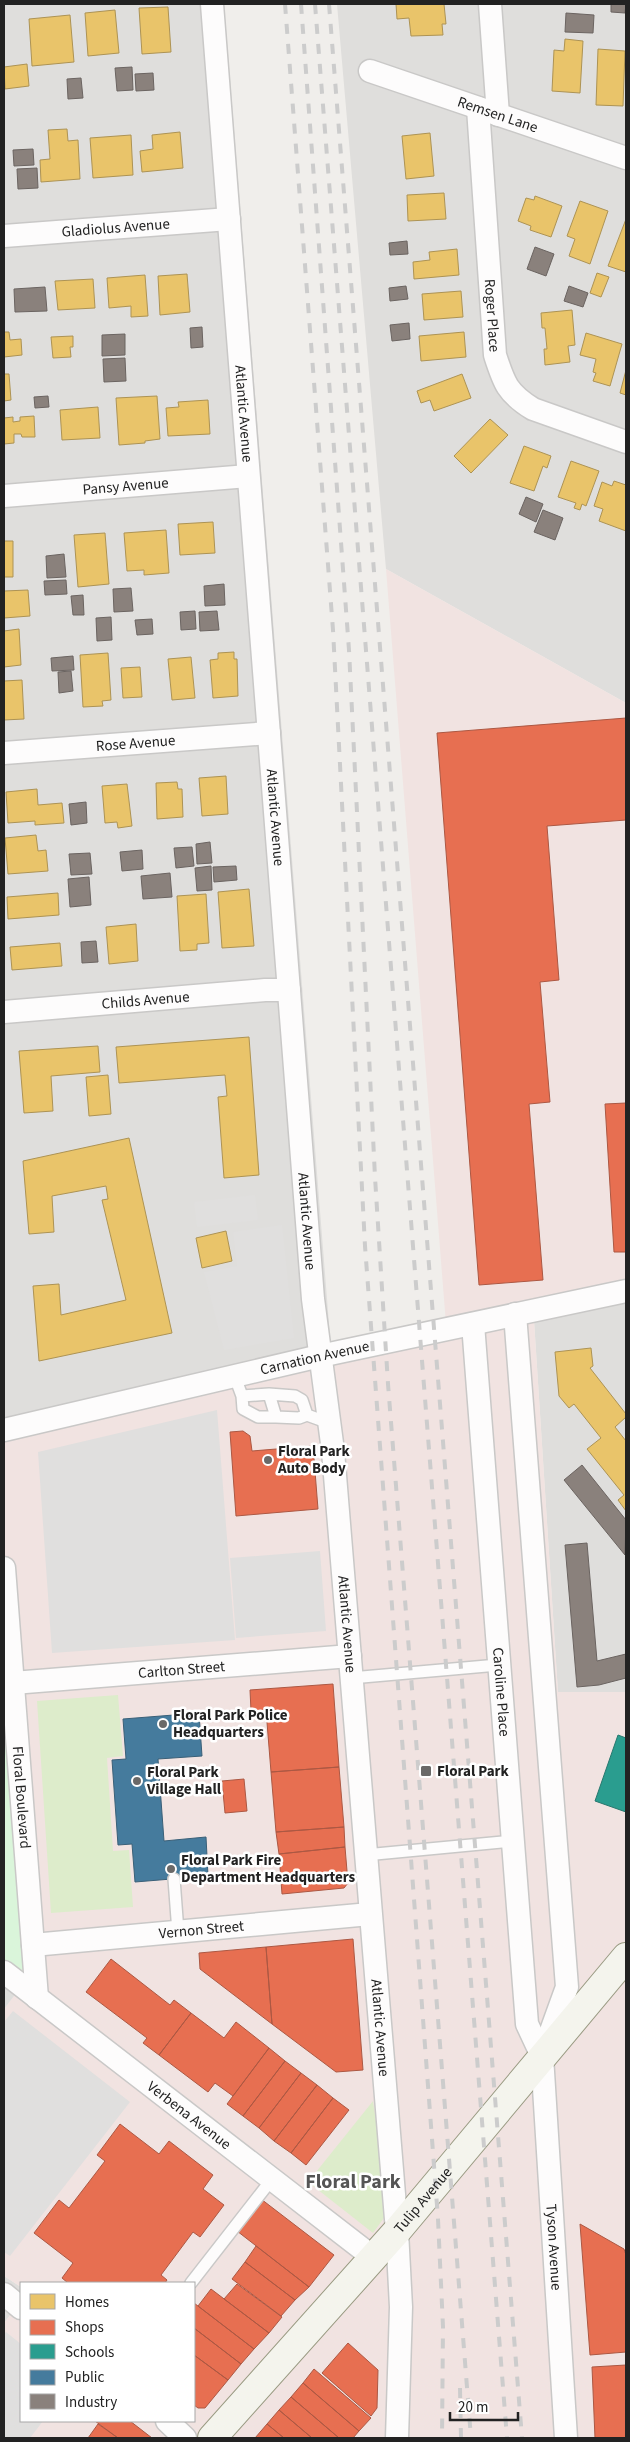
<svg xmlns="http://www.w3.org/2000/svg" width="630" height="2442" viewBox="0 0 630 2442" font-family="'Source Sans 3',sans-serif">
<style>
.residential{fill:#dfdedc}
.commercial{fill:#f1e3e1}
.religious{fill:#dededc}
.grass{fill:#ddeccb}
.park{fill:#daf5da}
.parking{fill:#e0dfde}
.homes{fill:#e9c46a;stroke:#ad9354}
.shops{fill:#e76f51;stroke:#ac5843}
.schools{fill:#2a9d8f;stroke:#28786e}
.public{fill:#457b9d;stroke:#3a6078}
.industry{fill:#8a817c;stroke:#6b6461}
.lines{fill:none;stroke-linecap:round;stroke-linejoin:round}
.lane-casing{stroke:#c9c8c7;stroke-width:14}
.street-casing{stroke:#c9c8c7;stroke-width:25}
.secondary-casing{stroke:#999a82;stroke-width:30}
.lane{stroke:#fdfcfc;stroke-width:11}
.street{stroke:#fdfcfc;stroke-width:22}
.secondary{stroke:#f4f4ed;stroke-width:28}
.rail{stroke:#ccc;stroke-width:4;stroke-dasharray:10 10;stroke-linecap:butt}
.poi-dot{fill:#6a6968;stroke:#fff;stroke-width:2}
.labels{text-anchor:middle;stroke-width:5;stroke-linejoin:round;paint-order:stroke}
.street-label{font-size:15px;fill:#222;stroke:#fff}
.poi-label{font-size:15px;font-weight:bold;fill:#222;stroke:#fff;text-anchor:start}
.district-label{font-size:20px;font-weight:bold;fill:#555;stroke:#fff}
</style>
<rect width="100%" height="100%" fill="#f0eeeb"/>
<path class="residential" d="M 4,4 L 224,4 L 331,1349 L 4,1433 Z
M 337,4 L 626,4 L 626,703 L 386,569 Z
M 626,1287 L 626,1692 L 558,1693 L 533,1305 Z
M 4,2276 L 21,2287 L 21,2301 L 4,2323 Z"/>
<path class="commercial" d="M 386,569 L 626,703 L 626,1287 L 533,1305 L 558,1692 L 626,1692 L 626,2438 L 4,2438 L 4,2323 L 21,2301 L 21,2421 L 194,2421 L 194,2283 L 21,2283 L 21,2287 L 4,2276 L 4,2009 L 24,1983 L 4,1607 L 4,1433 L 446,1324 Z"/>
<path class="religious" d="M 4,1970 L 24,1983 L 4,2009 Z"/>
<path class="grass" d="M 118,1695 L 123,1756 L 107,1758 L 113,1851 L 129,1850 L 133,1907 L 51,1913 L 37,1701 Z
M 373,2101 L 389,2211 L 373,2233 L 308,2182 Z"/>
<path class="park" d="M 11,1713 L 33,1990 L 4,1968 L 4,1718 Z"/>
<path class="parking" d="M 255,1195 L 258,1220 L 197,1227 L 194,1202 Z
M 282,1225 L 294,1338 L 224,1350 L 204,1272 L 237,1266 L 233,1232 Z
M 217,1410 L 235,1640 L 52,1653 L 38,1452 Z
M 320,1551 L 326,1631 L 236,1638 L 230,1558 Z
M 13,2011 L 130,2102 L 10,2256 L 4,2252 L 4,2022 Z
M 6,2332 L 21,2344 L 21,2421 L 43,2421 L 30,2438 L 4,2438 L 4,2334 Z"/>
<path class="homes" d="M 396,4 L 444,4 L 446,24 L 442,24 L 443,35 L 411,36 L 409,18 L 397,19 Z
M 168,7 L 171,52 L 142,54 L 139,8 Z
M 115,10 L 119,53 L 88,56 L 85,13 Z
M 70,15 L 74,62 L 32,66 L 29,19 Z
M 565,39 L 583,41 L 580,93 L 552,91 L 554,50 L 564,51 Z
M 598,49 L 625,51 L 623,106 L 596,105 Z
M 27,64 L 29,86 L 5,89 L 4,67 Z
M 67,129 L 68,141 L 78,140 L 80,179 L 41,182 L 40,160 L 50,159 L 48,130 Z
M 180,132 L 183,168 L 142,172 L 140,151 L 153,149 L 152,135 Z
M 430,133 L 434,176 L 406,179 L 402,136 Z
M 131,135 L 133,175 L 93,178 L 90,138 Z
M 444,193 L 446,219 L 408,221 L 407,195 Z
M 535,196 L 562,206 L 551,237 L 530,230 L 531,226 L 518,221 L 526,198 L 534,200 Z
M 580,201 L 608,211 L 590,264 L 569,256 L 575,239 L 567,236 Z
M 626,219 L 626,272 L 608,266 Z
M 457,249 L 459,275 L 414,279 L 413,262 L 430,260 L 429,252 Z
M 597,273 L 609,277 L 601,297 L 590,293 Z
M 187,274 L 190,312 L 160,315 L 158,276 Z
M 145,275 L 148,316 L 131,317 L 131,306 L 109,308 L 107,278 Z
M 93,279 L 95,308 L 58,310 L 55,281 Z
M 461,291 L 463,317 L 424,320 L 422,294 Z
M 572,310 L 575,345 L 568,346 L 570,362 L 545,365 L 544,349 L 547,349 L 545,328 L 542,328 L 541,313 Z
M 4,332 L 9,332 L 10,340 L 21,339 L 22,355 L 4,357 Z
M 464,332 L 466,357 L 421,361 L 419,336 Z
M 586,333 L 622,344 L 610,386 L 593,381 L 596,373 L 593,372 L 596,359 L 580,355 Z
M 73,336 L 73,347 L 70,347 L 71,357 L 53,358 L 51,337 Z
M 626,370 L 626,395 L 620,393 Z
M 4,374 L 9,374 L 11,400 L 4,401 Z
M 462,374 L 471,398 L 434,411 L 430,400 L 421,403 L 417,391 Z
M 157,396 L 160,439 L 145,441 L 145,443 L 119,445 L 116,398 Z
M 208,400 L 210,434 L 168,436 L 166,408 L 179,407 L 178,402 Z
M 98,407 L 100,438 L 62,440 L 60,410 Z
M 34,416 L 35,437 L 22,437 L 21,434 L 14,434 L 14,443 L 4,444 L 4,418 L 13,417 L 13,422 L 20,421 L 20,417 Z
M 490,419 L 508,435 L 471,473 L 454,456 Z
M 524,446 L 551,456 L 547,468 L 543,466 L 534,491 L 510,483 Z
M 571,461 L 599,471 L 586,506 L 582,504 L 580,510 L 574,508 L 576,503 L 558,497 Z
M 614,481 L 626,485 L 626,531 L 599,521 L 603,509 L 594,506 L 602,482 L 612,486 Z
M 213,522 L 215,553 L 180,555 L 178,524 Z
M 166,530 L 169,573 L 144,575 L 144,570 L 127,571 L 124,533 Z
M 105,533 L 109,584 L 78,587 L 74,535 Z
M 4,541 L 13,541 L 13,577 L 4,577 Z
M 28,590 L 30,616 L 4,618 L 4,591 Z
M 19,629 L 21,665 L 4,667 L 4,631 Z
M 234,652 L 234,659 L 237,659 L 238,696 L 213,698 L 210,660 L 218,659 L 218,653 Z
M 108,653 L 111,700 L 102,701 L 103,706 L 83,707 L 80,655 Z
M 191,657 L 195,698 L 172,700 L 168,659 Z
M 140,667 L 142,697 L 123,698 L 121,668 Z
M 22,680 L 24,719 L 4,720 L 4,681 Z
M 226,776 L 228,814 L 202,816 L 199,778 Z
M 177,782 L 178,789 L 182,789 L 183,817 L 157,819 L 156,783 Z
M 127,784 L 132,826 L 118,828 L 117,822 L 105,823 L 102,786 Z
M 37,789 L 38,805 L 62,803 L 64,823 L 35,825 L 35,821 L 8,823 L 6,792 Z
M 36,835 L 38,851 L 46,850 L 48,871 L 8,874 L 5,838 Z
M 249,889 L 254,946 L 222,948 L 218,892 Z
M 58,893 L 59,915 L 8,919 L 7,897 Z
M 206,894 L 209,943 L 197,944 L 197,950 L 180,951 L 177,896 Z
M 136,924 L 138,961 L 109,964 L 106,927 Z
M 60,943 L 62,966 L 12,970 L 10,947 Z
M 249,1037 L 259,1175 L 224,1178 L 218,1097 L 227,1096 L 225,1075 L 119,1083 L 116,1047 Z
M 98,1046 L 100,1072 L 51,1076 L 53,1111 L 24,1113 L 19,1051 Z
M 108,1075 L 111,1114 L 89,1116 L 86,1077 Z
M 129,1138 L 172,1333 L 39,1361 L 33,1286 L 59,1284 L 61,1315 L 126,1300 L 102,1200 L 108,1199 L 106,1186 L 52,1196 L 54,1232 L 29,1234 L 23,1161 Z
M 226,1231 L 232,1261 L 202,1268 L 196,1238 Z
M 591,1348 L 593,1366 L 590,1368 L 626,1414 L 626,1417 L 615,1427 L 626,1441 L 626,1511 L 618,1500 L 624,1495 L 587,1449 L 601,1438 L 574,1404 L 569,1408 L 559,1396 L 555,1352 Z"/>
<path class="shops" d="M 626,718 L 626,820 L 547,826 L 559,980 L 540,982 L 550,1102 L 529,1104 L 543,1280 L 479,1285 L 437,733 Z
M 626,1103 L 626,1252 L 614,1252 L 605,1104 Z
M 243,1431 L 250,1436 L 252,1451 L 313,1446 L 318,1509 L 236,1516 L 230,1432 Z
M 333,1684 L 339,1767 L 271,1772 L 266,1710 L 251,1711 L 250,1690 Z
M 339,1767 L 344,1827 L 276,1832 L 271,1772 Z
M 244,1779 L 247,1811 L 225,1813 L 222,1781 Z
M 344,1827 L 345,1847 L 279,1854 L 276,1832 Z
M 345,1847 L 348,1883 L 344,1888 L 282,1894 L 279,1854 Z
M 353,1939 L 363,2070 L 336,2072 L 272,2024 L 266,1947 Z
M 266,1947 L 272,2024 L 200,1969 L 199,1953 Z
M 111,1959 L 170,2005 L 174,2000 L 191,2013 L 159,2055 L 143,2043 L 147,2038 L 86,1992 Z
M 191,2013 L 224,2038 L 236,2022 L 269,2048 L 233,2096 L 215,2083 L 208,2092 L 159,2055 Z
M 269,2048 L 285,2061 L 243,2116 L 227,2104 Z
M 285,2061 L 301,2073 L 259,2128 L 243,2116 Z
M 301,2073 L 317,2085 L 274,2141 L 259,2128 Z
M 317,2085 L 333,2098 L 291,2153 L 274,2141 Z
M 333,2098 L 349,2110 L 306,2165 L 291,2153 Z
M 120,2124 L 159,2154 L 169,2141 L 213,2175 L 203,2189 L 224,2205 L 200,2237 L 193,2232 L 161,2275 L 167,2280 L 165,2283 L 68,2283 L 62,2278 L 73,2263 L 34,2233 L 59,2200 L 69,2208 L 105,2161 L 97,2155 Z
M 261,2199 L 334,2255 L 309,2287 L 237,2231 Z
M 580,2224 L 624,2249 L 626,2255 L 626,2352 L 590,2355 Z
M 256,2246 L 309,2287 L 295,2300 L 245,2262 Z
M 245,2262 L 295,2300 L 281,2316 L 232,2279 Z
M 237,2284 L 282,2317 L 269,2333 L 224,2299 Z
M 211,2289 L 269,2333 L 254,2349 L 198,2306 Z
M 194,2303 L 254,2349 L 241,2364 L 194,2328 Z
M 194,2328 L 241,2364 L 228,2380 L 194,2355 Z
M 348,2343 L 378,2370 L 377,2408 L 371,2416 L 322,2373 Z
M 194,2355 L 228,2380 L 205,2408 L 198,2408 L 194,2405 Z
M 626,2365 L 626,2438 L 595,2438 L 592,2367 Z
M 314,2369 L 371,2418 L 359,2431 L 303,2383 Z
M 303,2383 L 359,2431 L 353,2438 L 339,2438 L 291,2397 Z
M 291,2397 L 339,2438 L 312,2438 L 279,2410 Z
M 279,2410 L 312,2438 L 284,2438 L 267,2424 Z
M 95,2421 L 130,2421 L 152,2438 L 118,2438 Z
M 98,2424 L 118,2438 L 88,2438 Z
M 267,2424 L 284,2438 L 255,2438 Z"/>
<path class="schools" d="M 618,1735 L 626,1738 L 626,1812 L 595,1801 Z"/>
<path class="public" d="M 199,1713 L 202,1756 L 158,1759 L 164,1841 L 206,1837 L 208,1876 L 135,1882 L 132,1844 L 118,1845 L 112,1760 L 126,1759 L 123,1719 Z"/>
<path class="industry" d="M 611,4 L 626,4 L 625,13 L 611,12 Z
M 566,13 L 594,15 L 593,33 L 565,32 Z
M 132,67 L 133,90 L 117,91 L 115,68 Z
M 153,73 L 154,90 L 136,91 L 135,74 Z
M 81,78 L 83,98 L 68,99 L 67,79 Z
M 33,149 L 34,165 L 14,166 L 13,150 Z
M 37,168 L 38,188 L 18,189 L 17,169 Z
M 407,241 L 408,254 L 390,255 L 389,243 Z
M 535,247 L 554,254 L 546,276 L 527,269 Z
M 406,286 L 408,299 L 390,301 L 389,288 Z
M 569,286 L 588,293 L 583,307 L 564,301 Z
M 45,287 L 47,311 L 15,312 L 14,289 Z
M 409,323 L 410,339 L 392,341 L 390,325 Z
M 202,327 L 203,347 L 191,348 L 190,328 Z
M 125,334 L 125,355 L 102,356 L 102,335 Z
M 125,358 L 126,381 L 104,382 L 103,359 Z
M 48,396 L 49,407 L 35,408 L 34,397 Z
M 526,497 L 543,504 L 536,522 L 519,514 Z
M 543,510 L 563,518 L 555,540 L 534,532 Z
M 64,554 L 66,577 L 47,578 L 46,556 Z
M 66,580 L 67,594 L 45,595 L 44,581 Z
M 224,584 L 225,605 L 205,606 L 204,586 Z
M 131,588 L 133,611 L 114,612 L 113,589 Z
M 83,595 L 84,615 L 73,615 L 71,596 Z
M 195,611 L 196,629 L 181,630 L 180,612 Z
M 217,611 L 219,630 L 200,631 L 199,612 Z
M 111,617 L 112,640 L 97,641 L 96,618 Z
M 152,619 L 153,634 L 137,635 L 135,620 Z
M 73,656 L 74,670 L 52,671 L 51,658 Z
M 71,671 L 73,691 L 59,693 L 58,672 Z
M 86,802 L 87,823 L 71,825 L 69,804 Z
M 210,842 L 212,863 L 197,864 L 196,844 Z
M 192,847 L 194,866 L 176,868 L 174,848 Z
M 142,850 L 143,869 L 122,871 L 120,852 Z
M 90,853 L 92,874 L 71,875 L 69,854 Z
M 211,866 L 212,890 L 197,891 L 195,868 Z
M 236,866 L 237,880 L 214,882 L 213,867 Z
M 170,873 L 172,897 L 143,899 L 141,876 Z
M 89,877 L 91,905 L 70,907 L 68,879 Z
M 96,941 L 98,962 L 82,963 L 81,942 Z
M 582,1465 L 626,1520 L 625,1555 L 564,1480 Z
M 587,1543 L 597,1661 L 626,1654 L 626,1678 L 599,1685 L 577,1687 L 565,1545 Z"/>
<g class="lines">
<g class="lane-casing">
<path id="lane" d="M 235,1377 L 242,1396 L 269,1394 L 276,1417 L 299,1418 L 307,1415 L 329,1423
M 269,1394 L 295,1396 L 302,1400 L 307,1415
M 242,1396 L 243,1409 L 258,1417 L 276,1417
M 351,1678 L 498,1665
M 365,1855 L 512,1841
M 174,1879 L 178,1932
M 191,2283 L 272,2179"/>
</g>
<g class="street-casing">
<g id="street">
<path id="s1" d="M 212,4 L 313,1299 L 333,1451 L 397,2231 L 401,2307 L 397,2438"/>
<path d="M 490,4 L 498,115"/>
<path id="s2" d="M 370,71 L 626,158"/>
<path id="s3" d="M 478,108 L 495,355 C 504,383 507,393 533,409 L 626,442"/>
<path id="s4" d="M 4,236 L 229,219"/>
<path id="s5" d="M 4,496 L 248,476"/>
<path id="s6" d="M 4,753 L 269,733"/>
<path id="s7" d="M 4,1012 L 265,990 L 289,990"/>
<path id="s8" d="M 515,1314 L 567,1987 L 542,2056 L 566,2438"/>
<path id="s9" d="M 473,1324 L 527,2024 L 542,2056"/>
<path id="s10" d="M 4,1430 L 320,1356 L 626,1291"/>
<path id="s11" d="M 4,1568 L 37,1998"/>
<path id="s12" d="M 13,1683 L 350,1656"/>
<path id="s13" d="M 33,1945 L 370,1914"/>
<path id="s14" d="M 4,1972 L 374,2258"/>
<path d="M 4,2294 L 21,2308"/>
<path d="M 167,2421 L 185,2438"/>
</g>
</g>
<g class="secondary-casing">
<g id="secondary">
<path id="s15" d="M 212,2438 L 397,2231 L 626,1957"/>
</g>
</g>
<use href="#lane" class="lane"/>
<use href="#street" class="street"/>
<use href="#secondary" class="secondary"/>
<path class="rail" d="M 285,4 L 333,630 L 365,1246 L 438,2219 L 443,2327 L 442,2438
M 301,4 L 349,650 L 375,1177 L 388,1384 L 471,2438
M 315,4 L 507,2438
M 329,4 L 522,2438
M 460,2388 L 461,2438"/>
</g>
<g class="poi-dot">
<circle cx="268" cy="1460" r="5"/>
<circle cx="163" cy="1724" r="5"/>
<rect x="420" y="1765" width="12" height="12" rx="2.5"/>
<circle cx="137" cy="1781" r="5"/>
<circle cx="171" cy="1869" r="5"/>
</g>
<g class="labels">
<g class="street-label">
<text dy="5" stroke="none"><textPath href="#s2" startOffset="135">Remsen Lane</textPath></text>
<text dy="5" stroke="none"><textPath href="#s4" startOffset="112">Gladiolus Avenue</textPath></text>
<text dy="5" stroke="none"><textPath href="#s3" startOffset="208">Roger Place</textPath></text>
<text dy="5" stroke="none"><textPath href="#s1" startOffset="411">Atlantic Avenue</textPath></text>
<text dy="5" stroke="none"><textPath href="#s5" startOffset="122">Pansy Avenue</textPath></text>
<text dy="5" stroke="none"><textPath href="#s6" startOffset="132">Rose Avenue</textPath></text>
<text dy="5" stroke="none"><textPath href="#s1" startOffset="816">Atlantic Avenue</textPath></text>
<text dy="5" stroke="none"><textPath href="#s7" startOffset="142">Childs Avenue</textPath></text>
<text dy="5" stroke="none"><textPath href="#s1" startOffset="1221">Atlantic Avenue</textPath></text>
<text dy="5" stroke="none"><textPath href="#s10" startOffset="319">Carnation Avenue</textPath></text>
<text dy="5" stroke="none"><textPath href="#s1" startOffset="1626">Atlantic Avenue</textPath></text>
<text dy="5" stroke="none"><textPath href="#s12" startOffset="169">Carlton Street</textPath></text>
<text dy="5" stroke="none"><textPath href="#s9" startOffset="369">Caroline Place</textPath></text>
<text dy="5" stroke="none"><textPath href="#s11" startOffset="230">Floral Boulevard</textPath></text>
<text dy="5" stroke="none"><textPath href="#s13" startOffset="169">Vernon Street</textPath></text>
<text dy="5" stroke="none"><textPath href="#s1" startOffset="2031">Atlantic Avenue</textPath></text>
<text dy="5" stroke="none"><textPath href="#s14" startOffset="234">Verbena Avenue</textPath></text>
<text dy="5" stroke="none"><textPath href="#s15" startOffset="318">Tulip Avenue</textPath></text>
<text dy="5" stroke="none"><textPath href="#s8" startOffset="940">Tyson Avenue</textPath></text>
</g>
<g class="poi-label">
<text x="278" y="1456">Floral Park<tspan x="278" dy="17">Auto Body</tspan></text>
<text x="173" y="1720">Floral Park Police<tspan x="173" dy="17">Headquarters</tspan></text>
<text x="437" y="1776">Floral Park</text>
<text x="147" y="1777">Floral Park<tspan x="147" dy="17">Village Hall</tspan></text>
<text x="181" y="1865">Floral Park Fire<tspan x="181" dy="17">Department Headquarters</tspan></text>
</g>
<g class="district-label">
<text x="353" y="2188">Floral Park</text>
</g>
</g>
<rect width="630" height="2442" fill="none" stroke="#222222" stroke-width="10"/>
<rect x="20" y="2282" width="175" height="140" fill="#ffffff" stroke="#a7a7a7"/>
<rect x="30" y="2294" width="25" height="15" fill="#e9c46a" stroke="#a7a7a7"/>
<text x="65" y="2307" font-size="15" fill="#222222">Homes</text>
<rect x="30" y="2320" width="25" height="15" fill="#e76f51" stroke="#a7a7a7"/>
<text x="65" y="2332" font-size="15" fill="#222222">Shops</text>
<rect x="30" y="2344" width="25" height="15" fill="#2a9d8f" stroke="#a7a7a7"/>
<text x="65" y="2357" font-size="15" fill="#222222">Schools</text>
<rect x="30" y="2370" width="25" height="15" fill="#457b9d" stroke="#a7a7a7"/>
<text x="65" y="2382" font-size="15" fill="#222222">Public</text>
<rect x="30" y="2394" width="25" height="15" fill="#8a817c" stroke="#a7a7a7"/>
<text x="65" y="2407" font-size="15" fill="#222222">Industry</text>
<path d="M450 2412v8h68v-8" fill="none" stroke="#222222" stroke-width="2.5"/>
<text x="458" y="2412" font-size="15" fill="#222222" stroke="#ffffff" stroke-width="4" paint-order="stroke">20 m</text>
</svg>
